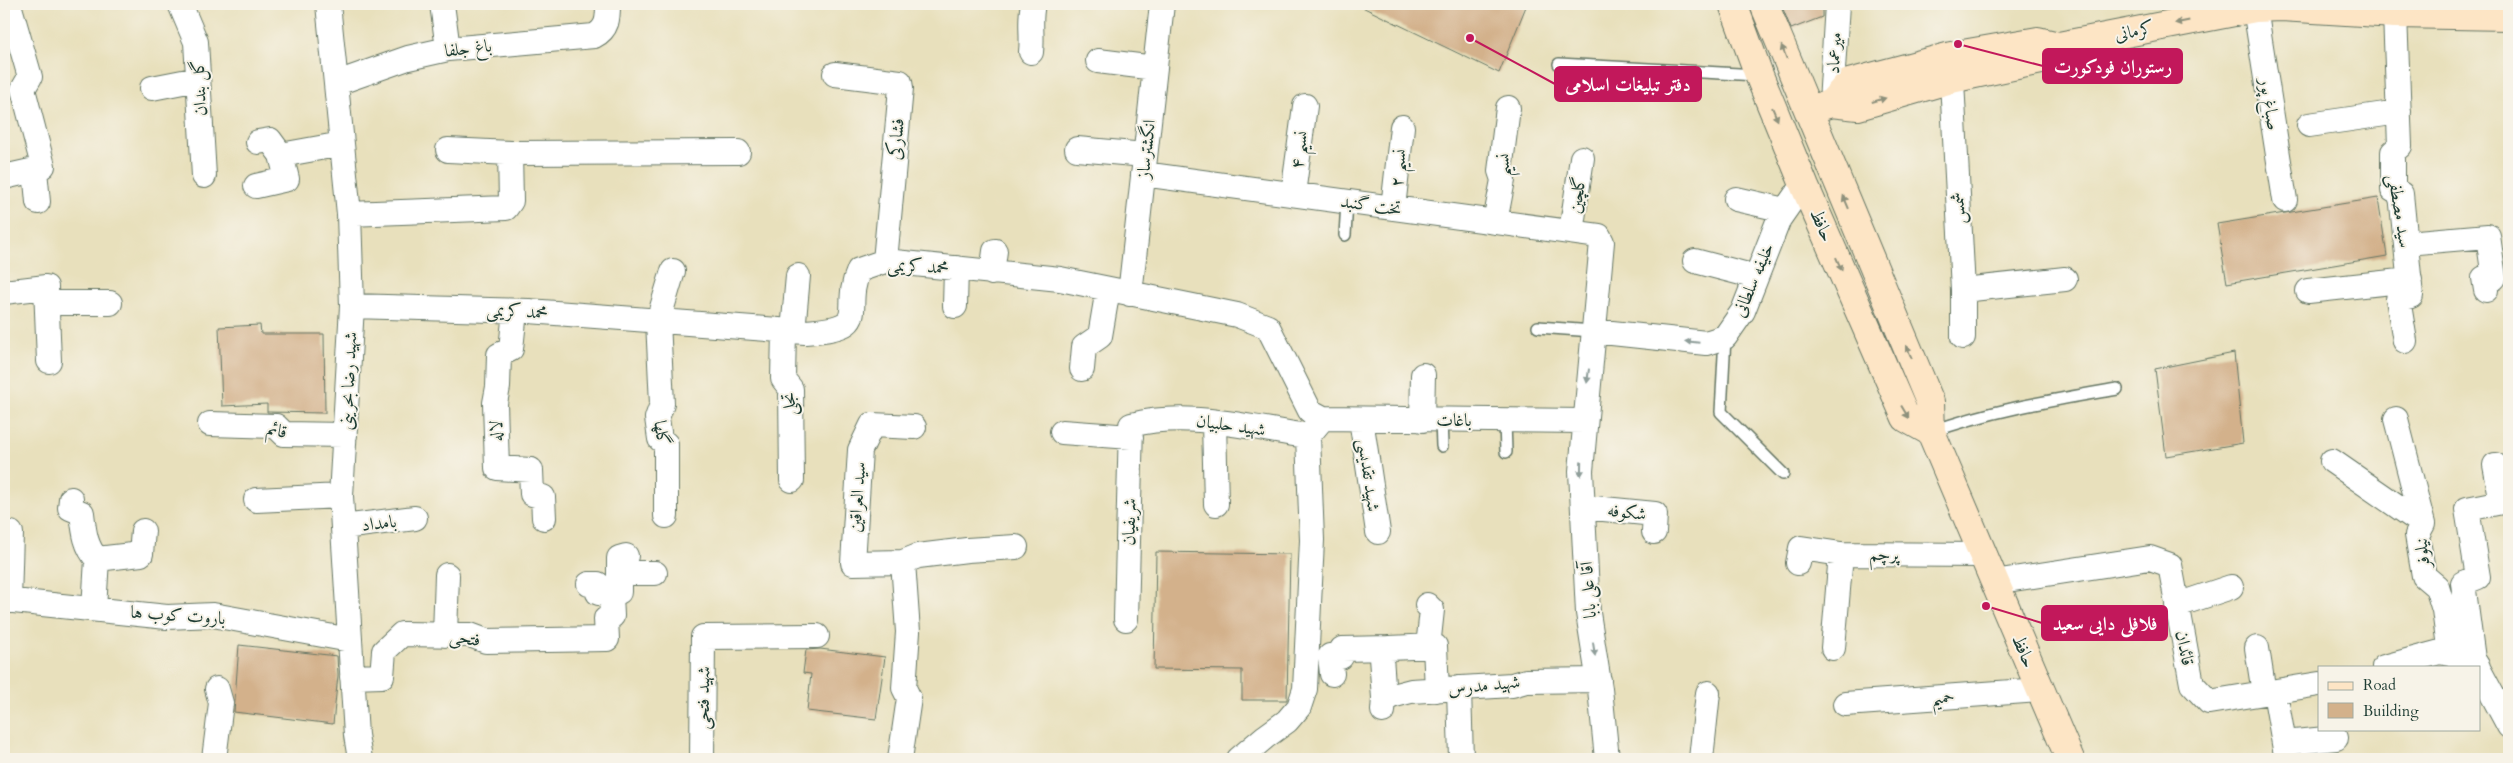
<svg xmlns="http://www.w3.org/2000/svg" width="2513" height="763" viewBox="0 0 2513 763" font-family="Cardo,Amiri,serif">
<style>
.building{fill:#d3b18b}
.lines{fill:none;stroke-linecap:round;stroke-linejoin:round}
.lane-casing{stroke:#657664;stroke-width:14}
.street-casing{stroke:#657664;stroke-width:26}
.secondary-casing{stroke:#657664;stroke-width:30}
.lane{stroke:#fff;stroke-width:11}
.street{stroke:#fff;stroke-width:24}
.secondary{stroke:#fde5c5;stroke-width:28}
.oneway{fill:#8e917c}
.oneway2{fill:#8f9e9a}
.labels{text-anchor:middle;stroke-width:4;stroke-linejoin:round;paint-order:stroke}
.street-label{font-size:18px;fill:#1f3d34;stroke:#f7f3e8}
.leader{fill:none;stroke:#c2185b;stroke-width:2}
.callout-dot{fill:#c2185b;stroke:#f7f3e8;stroke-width:2}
.callout{fill:#c2185b;stroke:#c2185b;stroke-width:2}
.callout-label{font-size:19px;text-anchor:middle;font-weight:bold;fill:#fff}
</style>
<rect width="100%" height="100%" fill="#f7f3e8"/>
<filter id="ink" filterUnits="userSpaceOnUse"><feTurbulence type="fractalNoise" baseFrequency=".02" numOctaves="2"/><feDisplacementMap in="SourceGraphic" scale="10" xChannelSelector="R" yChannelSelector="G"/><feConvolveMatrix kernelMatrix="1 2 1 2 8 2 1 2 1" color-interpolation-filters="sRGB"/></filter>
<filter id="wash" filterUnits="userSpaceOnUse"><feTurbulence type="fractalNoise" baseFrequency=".0096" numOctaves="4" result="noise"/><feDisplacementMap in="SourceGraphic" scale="20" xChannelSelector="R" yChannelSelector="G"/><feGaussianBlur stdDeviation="1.12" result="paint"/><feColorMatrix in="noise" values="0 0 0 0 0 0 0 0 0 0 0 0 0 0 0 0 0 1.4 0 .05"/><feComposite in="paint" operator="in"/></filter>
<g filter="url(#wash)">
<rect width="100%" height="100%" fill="#e8e0bc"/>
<g id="blocks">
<path class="building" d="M 1356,4 L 1527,4 L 1499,73 Z
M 1781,4 L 1822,4 L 1822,17 L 1791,29 Z
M 2378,198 L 2387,256 L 2227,283 L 2217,224 Z
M 260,325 L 261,334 L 324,334 L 325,413 L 267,412 L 267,404 L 222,406 L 219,327 Z
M 2234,353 L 2243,443 L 2166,456 L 2155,369 Z
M 1156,552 L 1290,554 L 1287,700 L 1242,700 L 1242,670 L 1154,669 Z
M 239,645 L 337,656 L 338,675 L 333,724 L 234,712 Z
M 820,649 L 885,657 L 876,719 L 807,711 L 811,674 L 803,673 L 806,650 Z"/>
</g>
</g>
<g filter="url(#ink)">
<use href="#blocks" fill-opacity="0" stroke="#657664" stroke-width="1"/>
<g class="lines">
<g class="lane-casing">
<path id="lane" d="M 1559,64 L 1757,75
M 1345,235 L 1347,202
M 1538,327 L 1593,331
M 1725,337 L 1721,412 L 1783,474
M 1441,420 L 1442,446
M 1505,421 L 1506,452
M 1931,432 C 1991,410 2054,400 2117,389"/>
</g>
<g class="street-casing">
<path id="street" d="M 180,4 L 196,42 L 204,176
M 328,4 L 349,214 L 352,306 L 341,496 L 356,735 L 360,759
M 442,4 L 448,49
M 2255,8 L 2285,200
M 2395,14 L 2400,146 L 2393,152 L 2393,190 L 2401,194 L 2411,296 L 2398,299 L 2405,341
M 1031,52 C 1033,35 1029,21 1033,4
M 1098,61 L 1155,68
M 1951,62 L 1963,290 L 1963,337
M 835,74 L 900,82 L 901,88 L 885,261
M 337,83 L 408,58 L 448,49 L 594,36 C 608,29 608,18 608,4
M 152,88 L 198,79
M 1831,103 L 1837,4
M 2309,125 L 2399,112
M 1077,149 L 1145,155
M 448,150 L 510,153 L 738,152
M 281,155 L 342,144
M 35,170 L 38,202
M 1143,174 L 1599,236 L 1602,242 L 1581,471 L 1588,613 L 1600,689 L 1607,759
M 4,177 L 35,170 L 43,166 L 23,89 L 30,77 L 9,4
M 256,186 L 287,179 L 281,155 L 270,140 L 258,142
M 1293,194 L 1305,106
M 1736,199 L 1785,210
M 1393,208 L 1402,127
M 349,214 L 506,208 L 511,201 L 510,153
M 1495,222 L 1503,180 L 1500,171 L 1508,108
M 1571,232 L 1582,158
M 2406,243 L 2488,236 L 2494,278 L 2484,278 L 2486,290
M 1695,261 L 1756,277
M 992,273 L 995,251
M 1963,290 L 2065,279
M 2308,291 L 2410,280
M 4,292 L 46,287 L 49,361
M 1130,294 L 1162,4
M 48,303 L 110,303
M 352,306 L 529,311 L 805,332 C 876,327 840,312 859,270 L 885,261 L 1060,279 L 1237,315 L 1268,327 L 1310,411 L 1323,418 L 1584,421
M 955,306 L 956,268
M 515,311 L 511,349 L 499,355 L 498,387 L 495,403 L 497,468 L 531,470 L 532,494 L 543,497 L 544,518
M 784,330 L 783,379 L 791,389 L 792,480
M 793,331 L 798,276
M 1593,331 L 1706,343 L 1725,337 L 1743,311 L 1779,219 L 1795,196 L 1805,187
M 1082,369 L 1084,347 L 1100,336 L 1108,289
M 1361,419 L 1378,532
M 2396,419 L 2423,524 L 2417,535 L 2424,576 L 2437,587 L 2444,610 L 2450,654
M 1422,420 L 1423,375
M 1214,422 L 1216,504
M 210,424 L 276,426 L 284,434 L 345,435
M 914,427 L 872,425 L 860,450 L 853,563 L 903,562 L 918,556 L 967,550 L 1016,547
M 1062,432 L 1131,437
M 2332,461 L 2423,524
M 71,499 L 70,508 L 82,513 C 84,530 85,546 97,559 L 94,609
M 256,500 L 341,496
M 1583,507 L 1655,514 L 1654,532
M 666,516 L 666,444 L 660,439 L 657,418 L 662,404 L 658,321 L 673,271
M 343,527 L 415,518
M 4,532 L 11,533 L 9,601
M 97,559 L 141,554 L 143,531
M 1798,563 L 1801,548 L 1841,554 L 1983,555
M 619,573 L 655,573
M 1994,582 L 2150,558 L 2170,565 L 2192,684 L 2209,702 L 2319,684
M 589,584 L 598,584 L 598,593 L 611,595
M 4,600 L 167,617 L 213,615 L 350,640
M 1427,605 L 1432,610 L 1428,647
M 2177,605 L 2231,587
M 1126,619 L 1131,425 C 1188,410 1250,428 1308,436 L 1323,418
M 445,635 L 447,575
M 1833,648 L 1841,554
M 2257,648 L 2264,693
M 2384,667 L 2440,652 L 2464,657
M 2478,667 L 2473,659 L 2463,583 L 2478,577 L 2467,509 L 2502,502 L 2495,465
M 2479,670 L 2509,726
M 1332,674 L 1330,656 L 1341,657 L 1342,649 L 1389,648
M 352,677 L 382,676 L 384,651 L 402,634 L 470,635 L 486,641 L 607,639 L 606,619 L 612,616 L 611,595 L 619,592 L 619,558 L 626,556
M 1459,688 L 1461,759
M 2275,692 L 2286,755 L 2284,759
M 1384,698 L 1381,657 L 1389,648 L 1435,646 L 1437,690
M 1845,704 L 2040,690
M 1383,711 L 1384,698 L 1411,691 L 1512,685 L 1526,681 L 1599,680
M 2284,743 L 2336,738
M 214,759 L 221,703 L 217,689
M 702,759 L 703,637 L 817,636
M 900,759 L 909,698 L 904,688 L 908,632 L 903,562
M 1239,759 L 1265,737 L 1287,721 L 1299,707 L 1305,689 L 1312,540 L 1308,436
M 1701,759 L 1708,693"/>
</g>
<g class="secondary-casing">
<path id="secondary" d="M 1733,4 L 1759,75 L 1805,187 L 1906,418 L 1931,432
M 1764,4 L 1930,402 L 1931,432 L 2070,759
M 1831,103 L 1849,83 L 1951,56 L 2038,41 L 2059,46 L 2255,8 L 2281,7 L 2395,14 L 2509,16
M 1819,107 L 1831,103 L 1858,106 L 1951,79 L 2041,60 L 2059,46"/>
</g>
<use href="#lane" class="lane"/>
<use href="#street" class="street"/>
<use href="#secondary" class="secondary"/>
</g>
<defs><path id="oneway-solid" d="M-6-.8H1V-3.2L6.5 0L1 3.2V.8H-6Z" transform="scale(1.25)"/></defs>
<g class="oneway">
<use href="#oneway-solid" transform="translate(2182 22) rotate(169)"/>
<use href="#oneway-solid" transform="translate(1784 52) rotate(-112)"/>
<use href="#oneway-solid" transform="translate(1879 100) rotate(-16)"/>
<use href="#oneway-solid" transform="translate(1775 114) rotate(67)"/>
<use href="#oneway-solid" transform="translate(1846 202) rotate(-113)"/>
<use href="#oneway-solid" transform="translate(1839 264) rotate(66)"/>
<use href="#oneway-solid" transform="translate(1909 352) rotate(-113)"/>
<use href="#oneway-solid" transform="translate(1905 412) rotate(59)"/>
</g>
<g class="oneway2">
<use href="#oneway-solid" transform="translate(1692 342) rotate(-174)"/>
<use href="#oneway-solid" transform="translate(1588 376) rotate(98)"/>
<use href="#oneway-solid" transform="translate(1581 469) rotate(91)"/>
<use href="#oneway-solid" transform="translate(1594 649) rotate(81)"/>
</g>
</g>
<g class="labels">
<g class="street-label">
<text transform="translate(2134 31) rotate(-11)" y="6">کرمانی</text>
<text transform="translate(468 48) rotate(-7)" y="6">باغ جلفا</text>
<text transform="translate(1834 53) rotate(-87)" y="6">میرعماد</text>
<text transform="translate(199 88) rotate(-93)" y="6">گل بندان</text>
<text transform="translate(2270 104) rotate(81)" y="6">صباغ پور</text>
<text transform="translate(896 139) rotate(-85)" y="6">فشارکی</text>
<text transform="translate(1146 149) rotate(-84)" y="6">انگشترساز</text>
<text transform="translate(1299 150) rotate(-82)" y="6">نسیم ۴</text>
<text transform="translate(1503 165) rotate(-89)" y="6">نسیم</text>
<text transform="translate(1398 168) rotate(-84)" y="6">نسیم ۲</text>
<text transform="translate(1577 195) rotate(-82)" y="6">گلچین</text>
<text transform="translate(1371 205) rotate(8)" y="6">تخت گنبد</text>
<text transform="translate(1958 208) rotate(-93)" y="6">شمس</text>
<text transform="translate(2400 211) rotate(81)" y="6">سید مصطفی</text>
<text transform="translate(1822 225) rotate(66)" y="6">حافظ</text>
<text transform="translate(918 266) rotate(3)" y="6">محمد کریمی</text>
<text transform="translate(1753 280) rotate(-67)" y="6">خلیفه سلطانی</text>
<text transform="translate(517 311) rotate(3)" y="6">محمد کریمی</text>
<text transform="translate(348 381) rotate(-87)" y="6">شهید رضا بحرینی</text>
<text transform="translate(789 404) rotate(-94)" y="6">تجلی</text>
<text x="1454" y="426">باغات</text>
<text transform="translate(1231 425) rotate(8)" y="6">شهید حلبیان</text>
<text transform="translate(277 430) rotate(14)" y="6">قائم</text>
<text transform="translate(496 431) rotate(-91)" y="6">لاله</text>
<text transform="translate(662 433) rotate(81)" y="6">گلها</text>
<text transform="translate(1369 475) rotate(82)" y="6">شهید تقدیسی</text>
<text transform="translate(857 497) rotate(-86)" y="6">سید العراقین</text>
<text transform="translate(1627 512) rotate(7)" y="6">شکوفه</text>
<text transform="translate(1129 522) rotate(-89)" y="6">شریفیان</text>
<text transform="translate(379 523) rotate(-7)" y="6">بامداد</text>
<text transform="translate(2422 553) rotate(-96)" y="6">نیلوفر</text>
<text transform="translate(1884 554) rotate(1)" y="6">پرچم</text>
<text transform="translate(1588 590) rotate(-94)" y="6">آقا علی بابا</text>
<text transform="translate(178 615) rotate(4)" y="6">باروت کوب ها</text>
<text transform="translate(465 638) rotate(8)" y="6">فتحی</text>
<text transform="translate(2185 648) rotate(79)" y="6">قائدان</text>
<text transform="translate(2024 651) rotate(67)" y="6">حافظ</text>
<text transform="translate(1484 685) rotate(-6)" y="6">شهید مدرس</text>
<text transform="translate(1943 697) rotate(-4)" y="6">حمیم</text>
<text transform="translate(703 698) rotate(-89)" y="6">شهید فتحی</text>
</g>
</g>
<path class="leader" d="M1958 44L2043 66M1470 38L1555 84M1986 606L2042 623"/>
<g class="callout-dot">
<circle cx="1958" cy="44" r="5"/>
<circle cx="1470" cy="38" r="5"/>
<circle cx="1986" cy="606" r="5"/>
</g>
<g class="callout">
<rect x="2043" y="49" width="139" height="34" rx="5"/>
<rect x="1555" y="67" width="146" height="34" rx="5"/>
<rect x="2042" y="606" width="125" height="34" rx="5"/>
</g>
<g class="callout-label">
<text x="2113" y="73">رستوران فودکورت</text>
<text x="1628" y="91">دفتر تبلیغات اسلامی</text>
<text x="2105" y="630">فلافلی دایی سعید</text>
</g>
<rect width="2513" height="763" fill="none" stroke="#f7f3e8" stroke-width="20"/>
<rect x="2318" y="666" width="162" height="65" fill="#f7f3e8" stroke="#a1aaa0"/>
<rect x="2328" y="682" width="25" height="8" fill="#fde5c5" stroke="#a1aaa0"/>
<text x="2363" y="690" font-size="15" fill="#1f3d34">Road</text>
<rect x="2328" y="703" width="25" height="15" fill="#d3b18b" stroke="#a1aaa0"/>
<text x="2363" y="716" font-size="15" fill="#1f3d34">Building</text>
</svg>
